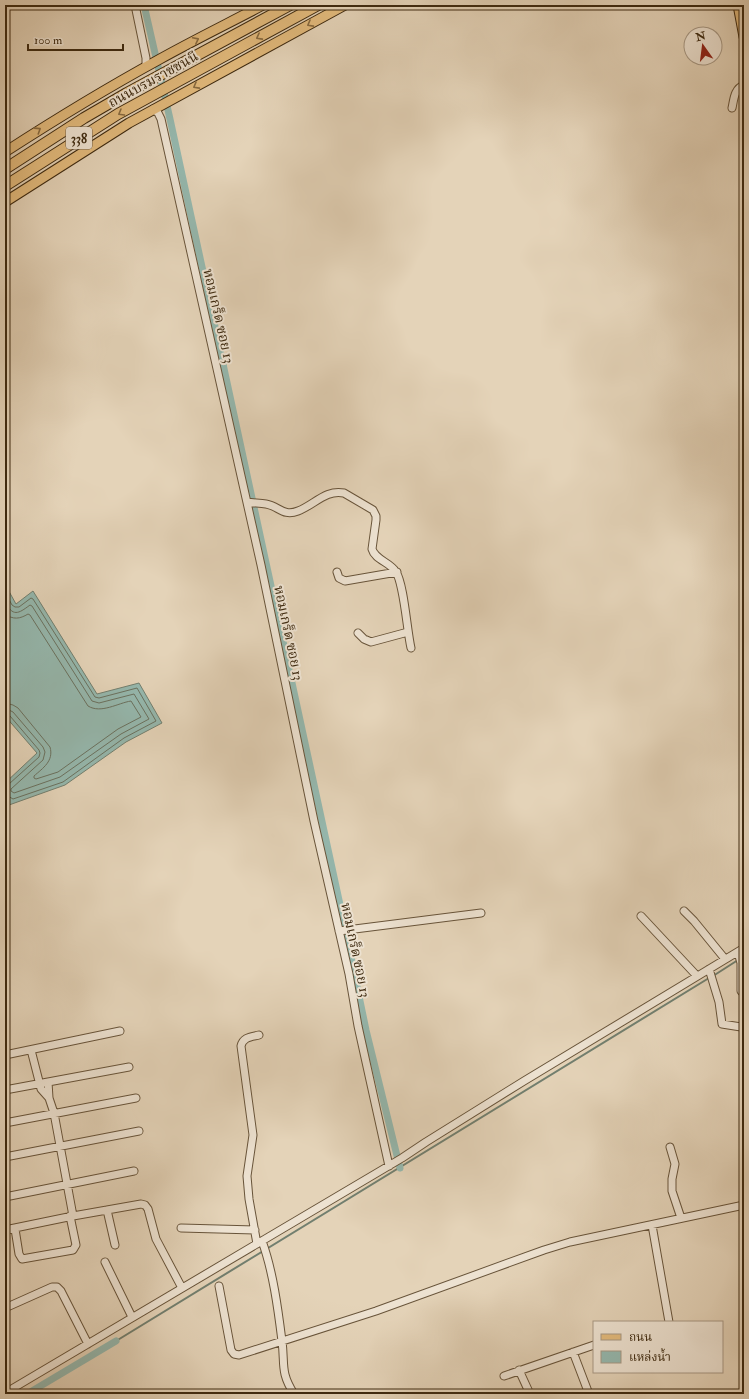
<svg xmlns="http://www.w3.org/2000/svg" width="749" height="1399" viewBox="0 0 749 1399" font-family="'IM FELL Double Pica','Noto Serif Thai',serif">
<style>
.water{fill:#95b8ae;stroke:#727f6f}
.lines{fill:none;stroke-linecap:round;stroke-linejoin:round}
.shore{stroke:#6a715f;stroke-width:1}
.stream{stroke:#727f6f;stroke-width:2}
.canal{stroke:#95b8ae;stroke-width:7}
.minor-casing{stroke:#68543a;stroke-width:9}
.major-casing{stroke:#3e2a10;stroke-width:11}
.highway-casing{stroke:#3e2a10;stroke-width:12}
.minor{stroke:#ede2d1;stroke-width:7}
.major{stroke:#e2ba7c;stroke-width:9}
.highway{stroke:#e2ba7c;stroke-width:10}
.oneway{stroke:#886b41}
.labels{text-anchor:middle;stroke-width:4;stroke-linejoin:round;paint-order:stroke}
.shield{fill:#ede2d1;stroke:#72614a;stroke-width:1}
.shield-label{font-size:13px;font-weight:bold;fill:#3e2a10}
.street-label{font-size:14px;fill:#3e2a10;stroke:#ede2d1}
</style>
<rect width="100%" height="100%" fill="#e4d3b8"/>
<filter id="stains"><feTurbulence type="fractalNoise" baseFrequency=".005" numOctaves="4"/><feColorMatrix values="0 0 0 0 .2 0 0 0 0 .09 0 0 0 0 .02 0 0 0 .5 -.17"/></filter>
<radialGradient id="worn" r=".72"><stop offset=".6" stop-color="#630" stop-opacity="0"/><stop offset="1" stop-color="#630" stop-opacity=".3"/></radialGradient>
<path class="water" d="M 6,586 L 16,604 L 33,591 L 97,694 L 139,683 L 162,723 L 126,742 L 65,785 L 9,805 L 5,795 L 5,783 L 37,753 L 5,716 L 5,587 Z"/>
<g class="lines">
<path class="shore" d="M 5,592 L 12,605 L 15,607 L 19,607 L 31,598 L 33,599 L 95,697 L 99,698 L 137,688 L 156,721 L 124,738 L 63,782 L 13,799 L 8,796 L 5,795
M 5,602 C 13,617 18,614 30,605 L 32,606 L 92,701 L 99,703 L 134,694 L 149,719 L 121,734 L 60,777 L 14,793 L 11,791 L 11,789 L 43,760 L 45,752 L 43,747 L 13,712 L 9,710 L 5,709
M 5,614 C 13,620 20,619 28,614 L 30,615 L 88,706 C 101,714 118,703 131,701 L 141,717 L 118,729 L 58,772 L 36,779 L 34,778 L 34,776 C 43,768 54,761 50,747 L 18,708 L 13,705 L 5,703
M 5,714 L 10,716 L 39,750 L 40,753 L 39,757 L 9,784 L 5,786"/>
<path class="stream" d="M 713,976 L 738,960
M 103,1349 L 709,978"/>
<path class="canal" d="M 144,5 L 170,119 L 342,914 L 366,1030 L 400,1168
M 27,1394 L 116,1341"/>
<g class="minor-casing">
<path id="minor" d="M 135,5 L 146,58 L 146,66
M 732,108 C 734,99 734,89 744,85
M 153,109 L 158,113 L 161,119 L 261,565 L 314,821 L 349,974 L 358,1026 L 389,1166
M 247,502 C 254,503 260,503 266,504 C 279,506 283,517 298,511 C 314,505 326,489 344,493 L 373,510 L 376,516 L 376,520 L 372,549 C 375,560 390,562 396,572 C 404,584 407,631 411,648
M 337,572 L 339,578 L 345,581 L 397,572
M 358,633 L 364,639 L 371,642 L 408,632
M 684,911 L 694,921 L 725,959
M 641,916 L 697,976
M 339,931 L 481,913
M 738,952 L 741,963 L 741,991 L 744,994
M 709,969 L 719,1002 L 722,1024 L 741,1027 L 744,1029
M 31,1050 L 41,1089 L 49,1098
M 5,1055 L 120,1031
M 48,1082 L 49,1098 L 54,1113 L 73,1216 L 141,1204 L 145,1205 L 148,1209 L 156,1239 L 182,1288
M 5,1090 L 129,1067
M 5,1123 L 136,1098
M 670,1147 L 675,1164 L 672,1179 L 672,1191 L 681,1218
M 5,1157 L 139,1131
M 5,1197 L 134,1171
M 107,1210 L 115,1245
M 652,1225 L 669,1322
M 181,1228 L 255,1230
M 15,1229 L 19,1254 L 22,1259 L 73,1250 L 76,1245 L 70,1216
M 5,1230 L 73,1216
M 262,1241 C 273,1271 278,1309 282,1341 C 285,1365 280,1372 294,1394
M 257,1244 L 249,1199 L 247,1176 L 253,1135 L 241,1046 C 243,1037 251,1037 259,1035
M 105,1262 L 132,1317
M 219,1286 L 231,1350 L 234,1354 L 239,1355 L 376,1311 L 544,1250 L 570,1242 L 744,1205
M 5,1308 L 52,1287 L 57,1287 L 61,1291 L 88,1344
M 573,1352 L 589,1394
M 519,1370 L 530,1394
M 504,1376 L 594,1345
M 5,1393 L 402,1158 L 426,1142 L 524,1081 L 744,948"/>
</g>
<g class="major-casing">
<path id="major" d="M 738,5 L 744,37
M 5,152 C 56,119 107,88 160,59 C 194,40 229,23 263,5
M 5,202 L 129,123 L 345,5"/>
</g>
<g class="highway-casing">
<path id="highway" d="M 5,169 L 84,118 L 127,93 L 290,5
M 5,186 L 118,114 L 318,5"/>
</g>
<use href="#minor" class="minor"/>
<use href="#major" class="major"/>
<use href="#highway" class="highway"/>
</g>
<defs><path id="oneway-chevron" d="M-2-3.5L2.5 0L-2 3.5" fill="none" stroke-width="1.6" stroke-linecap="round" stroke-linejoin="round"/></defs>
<g class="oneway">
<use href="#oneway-chevron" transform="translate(310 24) rotate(151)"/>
<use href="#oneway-chevron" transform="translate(259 37) rotate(152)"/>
<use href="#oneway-chevron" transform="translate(196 40) rotate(-27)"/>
<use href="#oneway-chevron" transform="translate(196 86) rotate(151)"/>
<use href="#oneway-chevron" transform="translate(121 113) rotate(150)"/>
<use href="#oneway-chevron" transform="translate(38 130) rotate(-33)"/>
</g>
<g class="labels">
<rect class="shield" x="66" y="127" width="26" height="22" rx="3"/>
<g class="shield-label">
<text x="79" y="143">338</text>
</g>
<g class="street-label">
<text transform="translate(153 79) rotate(-29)" y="5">ถนนบรมราชชนนี</text>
<text transform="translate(219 316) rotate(77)" y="5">หอมเกร็ด ซอย 13</text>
<text transform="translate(289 633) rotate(78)" y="5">หอมเกร็ด ซอย 13</text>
<text transform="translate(356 950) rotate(78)" y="5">หอมเกร็ด ซอย 13</text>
</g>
</g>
<rect width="749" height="1399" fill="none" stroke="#e4d3b8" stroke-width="20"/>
<rect x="6" y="6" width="737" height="1387" fill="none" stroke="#3e2a10" stroke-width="2"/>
<rect x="10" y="10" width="729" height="1379" fill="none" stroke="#3e2a10"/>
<rect x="593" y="1321" width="130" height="52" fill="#ede2d1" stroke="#a79884"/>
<rect x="601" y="1334" width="20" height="6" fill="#e2ba7c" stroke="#a79884"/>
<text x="629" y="1341" font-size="12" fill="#3e2a10">ถนน</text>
<rect x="601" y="1351" width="20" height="12" fill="#95b8ae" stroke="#a79884"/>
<text x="629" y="1361" font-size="12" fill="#3e2a10">แหล่งน้ำ</text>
<g transform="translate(703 46) rotate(346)"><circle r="19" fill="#ede2d1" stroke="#a79884"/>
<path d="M0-3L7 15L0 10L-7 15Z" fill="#8f2418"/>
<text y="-6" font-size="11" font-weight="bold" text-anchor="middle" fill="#3e2a10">N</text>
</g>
<path d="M28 44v6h95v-6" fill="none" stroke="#3e2a10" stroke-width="2"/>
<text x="34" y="44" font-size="12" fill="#3e2a10" stroke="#ede2d1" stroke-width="3" paint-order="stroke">100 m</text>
<rect width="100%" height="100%" filter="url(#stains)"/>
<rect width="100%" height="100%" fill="url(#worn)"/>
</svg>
